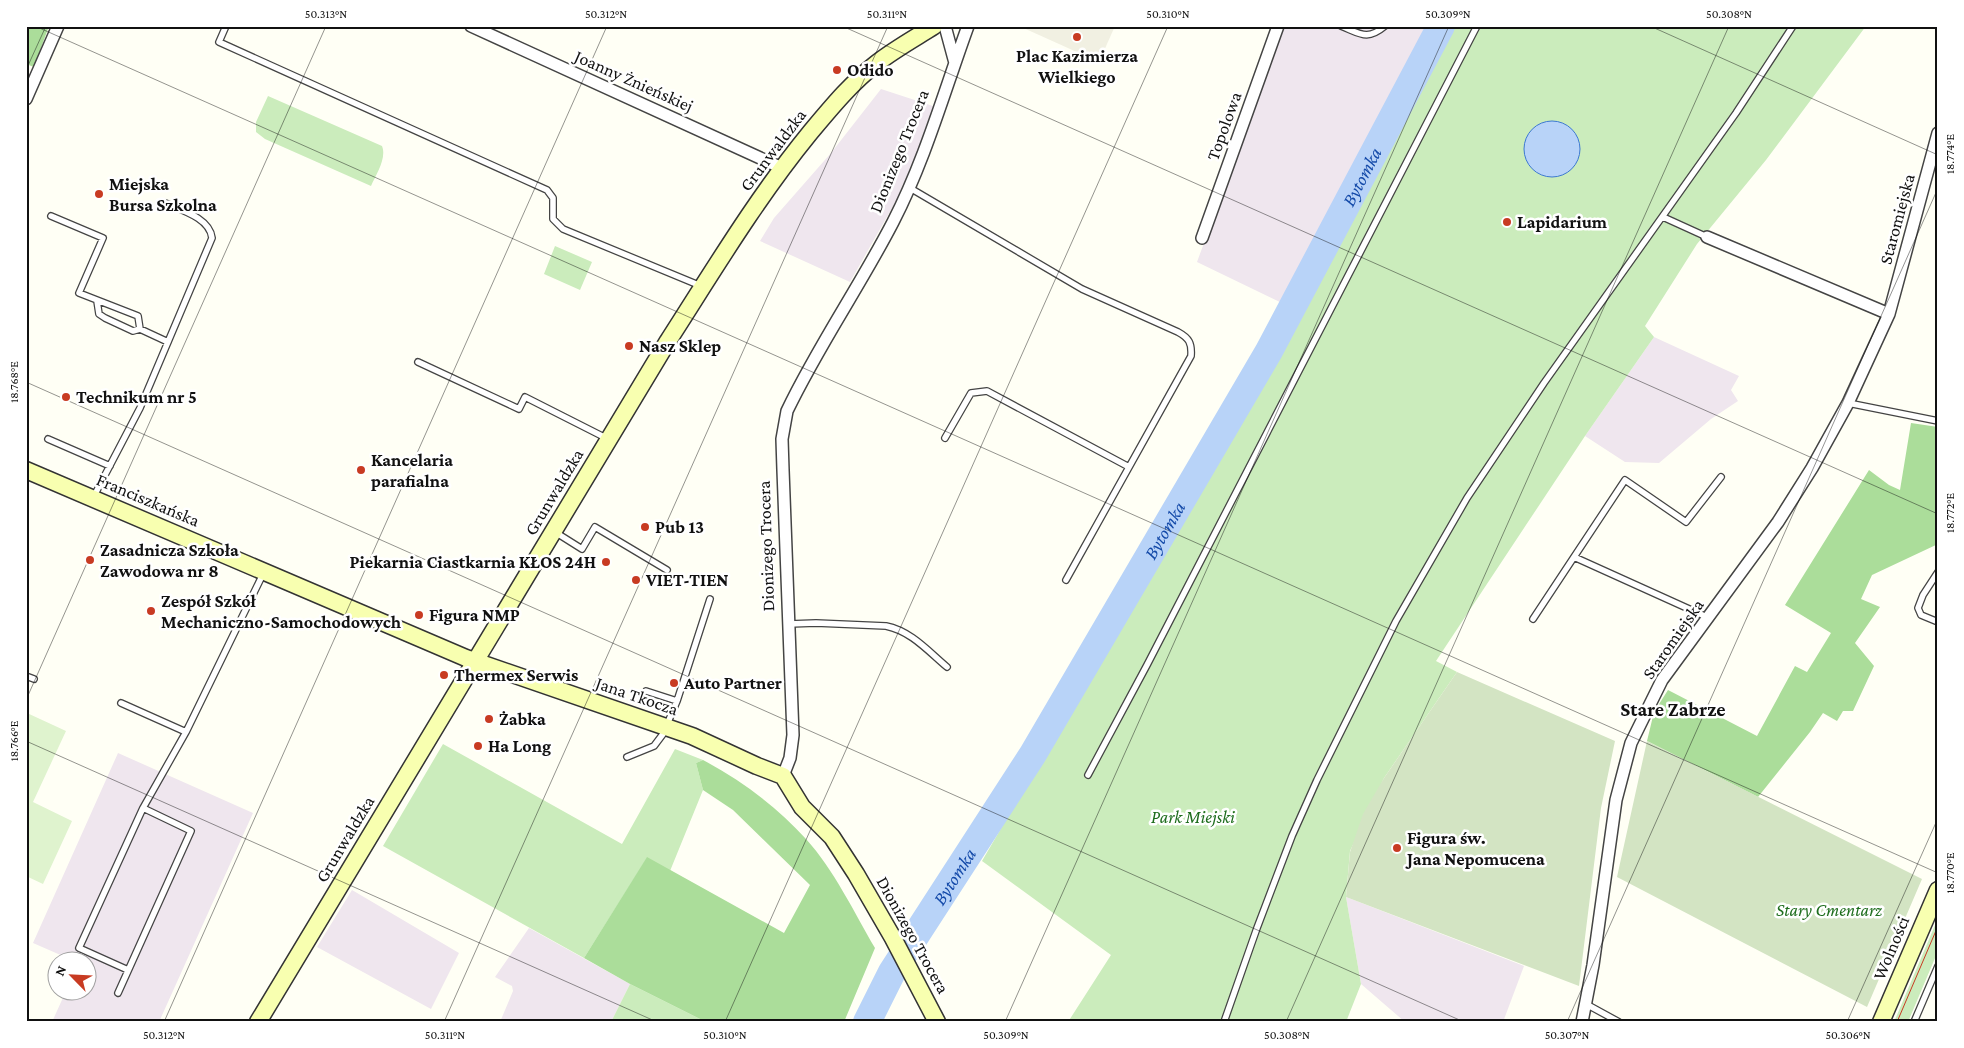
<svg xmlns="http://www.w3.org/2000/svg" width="1964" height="1048" viewBox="0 0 1964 1048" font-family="'Crimson Pro',serif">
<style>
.industrial{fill:#efe6ee}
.green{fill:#cbecbc}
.forest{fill:#abdd9a}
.cemetery{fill:#d3e4c3}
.pitch{fill:#dff3ce}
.plaza{fill:#f1f0e2}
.water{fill:#b8d3f8;stroke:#3c78d2}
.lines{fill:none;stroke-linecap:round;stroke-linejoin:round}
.river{stroke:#b8d3f8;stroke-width:28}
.lane-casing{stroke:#444;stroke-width:8}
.street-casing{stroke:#444;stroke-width:14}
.secondary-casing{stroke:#333;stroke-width:19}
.lane{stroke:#fff;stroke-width:5.5}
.street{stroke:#fff;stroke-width:11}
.secondary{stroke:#f8ffb0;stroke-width:16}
.tram{stroke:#c83b22;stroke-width:1}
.ticks{fill:none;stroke:#111;stroke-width:1;stroke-opacity:0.45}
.poi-dot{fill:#c83b22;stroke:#fff;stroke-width:2}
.labels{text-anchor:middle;stroke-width:5;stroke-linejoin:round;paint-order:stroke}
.poi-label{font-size:18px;font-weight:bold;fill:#111;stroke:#fff;text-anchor:start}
.street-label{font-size:18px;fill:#111;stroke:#fff}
.park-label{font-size:18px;font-style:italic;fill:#1e6d1d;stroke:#fff}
.water-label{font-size:19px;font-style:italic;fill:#144aa9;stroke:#fff}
.quarter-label{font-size:20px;font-weight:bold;fill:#111;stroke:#fff}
.neatline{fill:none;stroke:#111;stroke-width:2}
.ticks-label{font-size:12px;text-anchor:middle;fill:#111}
</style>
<rect width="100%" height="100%" fill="#fffff5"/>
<path class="industrial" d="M 1284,26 L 1431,26 L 1286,305 L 1197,262 Z
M 881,89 L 933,106 L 917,152 L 896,201 L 850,282 L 760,241 L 774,218 L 831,153 Z
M 1654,337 L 1739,376 L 1731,390 L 1738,401 L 1711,419 L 1659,463 L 1625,462 L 1585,436 Z
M 118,753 L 253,813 L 159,1022 L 52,1022 L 66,991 L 88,990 L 88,960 L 72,960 L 33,943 Z
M 352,890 L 459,953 L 431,1009 L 317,947 Z
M 1346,897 L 1524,966 L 1503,1022 L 1405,1022 L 1361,984 Z
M 529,928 L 630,984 L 611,1022 L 500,1022 L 513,991 L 512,986 L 495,977 Z"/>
<path class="green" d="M 1452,26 L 1866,26 L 1766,160 L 1697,244 L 1645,326 L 1654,337 L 1585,436 L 1436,661 L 1457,672 L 1384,778 L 1350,851 L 1346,897 L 1361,984 L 1346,1022 L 1068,1022 L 1111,955 L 982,861 L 1298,319 Z
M 268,96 L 382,146 C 387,158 376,175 371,186 L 265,139 L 256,132 L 256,122 Z
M 555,246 L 592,262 L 580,290 L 544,274 Z
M 443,744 L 622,844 L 675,749 L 703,760 L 696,763 L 703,790 L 670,871 L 647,858 L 584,958 L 383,846 Z
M 1938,918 L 1938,951 L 1908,1022 L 1894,1022 Z
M 630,984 L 706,1022 L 611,1022 Z"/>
<path class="forest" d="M 26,26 L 49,26 L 34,67 L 26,64 Z
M 1911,423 L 1938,427 L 1938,544 L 1872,575 L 1861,599 L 1880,607 L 1855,643 L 1874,666 L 1853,711 L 1843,711 L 1837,721 L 1823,713 L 1810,732 L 1758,797 L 1647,741 L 1654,712 L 1668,690 L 1757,736 L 1795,666 L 1807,672 L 1831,633 L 1785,605 L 1869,470 L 1889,485 L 1900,490 Z
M 703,760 C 741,780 777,807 806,839 C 834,870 854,912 875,948 L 844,1022 L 706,1022 L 630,984 L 584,958 L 647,857 L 784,933 L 810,885 L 733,810 L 703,790 L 696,763 Z"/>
<path class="cemetery" d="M 1457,672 L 1615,741 L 1601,808 L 1579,986 L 1346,897 L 1350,852 L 1363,814 L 1384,778 Z
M 1647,741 L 1922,879 L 1867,1007 L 1617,877 Z"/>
<path class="pitch" d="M 27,713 L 66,731 L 33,802 L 72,821 L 43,884 L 26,876 Z"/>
<path class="plaza" d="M 1019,26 L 1115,26 L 1099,62 Z"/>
<path class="water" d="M1524 149a28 28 0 1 1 56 0a28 28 0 1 1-56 0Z"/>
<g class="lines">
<path class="river" id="s1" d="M 867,1022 L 892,972 L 1033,754 L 1269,351 L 1441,26"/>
<g class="lane-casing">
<path id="lane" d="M 226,26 L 219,42 L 547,190 L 553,198 L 553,219 L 563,229 L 701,286
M 1341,26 C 1361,34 1367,41 1385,26
M 910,188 L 1082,289 L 1178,332 C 1189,338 1192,343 1191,356 L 1066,580
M 51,216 L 103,238 L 79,293 L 138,316 L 140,329
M 1663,217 L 1707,237
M 97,301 L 99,314 L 105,318 L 133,331 L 140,329 L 168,342
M 418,362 L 519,409 L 525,397 L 608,439
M 1848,403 L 1938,421
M 945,438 L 971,393 L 987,391 L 1129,467
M 48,439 L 110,466
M 94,496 L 140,408 L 212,238 C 210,218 181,210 165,203
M 555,532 L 582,549 L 595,527 L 667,570
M 1574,557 L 1625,480 L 1686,522 L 1721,477
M 1938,572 L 1923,595 L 1918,608 L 1921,615 L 1938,622
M 1533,619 L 1574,557 L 1709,618
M 789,624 L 816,623 L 886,626 C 911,631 928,651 947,667
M 26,676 L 34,679
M 646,691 L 677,701
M 121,703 L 186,732
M 627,757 L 654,746 L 663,734 L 677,701 L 710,599
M 1088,775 L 1147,665 L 1477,26
M 128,970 L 79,948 L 143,808
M 118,993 L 191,831 L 143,808 L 186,732 L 263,574
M 1586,1004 L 1619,1022
M 1224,1022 L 1257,928 L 1292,836 L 1317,780 L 1396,621 L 1467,498 L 1544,383 L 1736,113 L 1793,26
M 1914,1022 L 1938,966"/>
</g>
<g class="street-casing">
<path id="street" d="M 471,26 L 782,168
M 945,26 L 955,63
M 26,99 L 58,26
M 1707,237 L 1889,314
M 1202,238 L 1278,26
M 783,776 L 790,758 L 793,735 L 783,470 L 782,439 L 787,411 C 818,346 860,286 893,222 C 925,160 944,92 968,26
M 1582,1022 L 1593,965 L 1616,800 L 1631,743 L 1662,680 L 1778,522 L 1812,468 L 1848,403 L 1889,314 L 1938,133"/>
</g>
<g class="secondary-casing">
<path id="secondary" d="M 26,470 L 466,658 L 692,736 L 757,766 L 783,776 L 802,807 L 832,837 L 856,874 L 893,938 L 937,1022
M 258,1022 L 668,341 C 713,271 756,199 809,134 C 830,109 851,83 877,63 C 895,49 915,38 934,26
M 1881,1022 L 1938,890"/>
</g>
<use href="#lane" class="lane"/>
<use href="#street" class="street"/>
<use href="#secondary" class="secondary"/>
<path class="tram" d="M 1897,1022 L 1938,926"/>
</g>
<path class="ticks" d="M 35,26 L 1938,873M 842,26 L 1938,514M 1650,26 L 1938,155M 26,70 L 46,26M 26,382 L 1464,1022M 26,700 L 326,26M 26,741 L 657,1022M 164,1022 L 607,26M 444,1022 L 888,26M 725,1022 L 1168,26M 1005,1022 L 1449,26M 1286,1022 L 1729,26M 1567,1022 L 1938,188M 1847,1022 L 1938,818"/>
<g class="poi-dot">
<circle cx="1077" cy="37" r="5"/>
<circle cx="837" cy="70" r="5"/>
<circle cx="99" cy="194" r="5"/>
<circle cx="1507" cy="222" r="5"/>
<circle cx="629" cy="346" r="5"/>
<circle cx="66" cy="397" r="5"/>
<circle cx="361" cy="470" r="5"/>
<circle cx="645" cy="527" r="5"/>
<circle cx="90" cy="560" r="5"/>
<circle cx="606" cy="562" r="5"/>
<circle cx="636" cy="580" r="5"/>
<circle cx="151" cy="611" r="5"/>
<circle cx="419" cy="615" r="5"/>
<circle cx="444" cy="675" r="5"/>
<circle cx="674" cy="683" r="5"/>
<circle cx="489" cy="719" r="5"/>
<circle cx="478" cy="746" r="5"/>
<circle cx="1397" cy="848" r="5"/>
</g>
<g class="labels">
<g class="poi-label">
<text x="1077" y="62" text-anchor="middle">Plac Kazimierza<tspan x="1077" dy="21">Wielkiego</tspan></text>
<text x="847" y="76">Odido</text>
<text x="109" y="190">Miejska<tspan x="109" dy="21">Bursa Szkolna</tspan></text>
<text x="1517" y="228">Lapidarium</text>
<text x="639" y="352">Nasz Sklep</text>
<text x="76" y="403">Technikum nr 5</text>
<text x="371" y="466">Kancelaria<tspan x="371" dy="21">parafialna</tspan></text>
<text x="655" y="533">Pub 13</text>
<text x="100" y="556">Zasadnicza Szkoła<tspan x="100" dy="21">Zawodowa nr 8</tspan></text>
<text x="596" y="568" text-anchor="end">Piekarnia Ciastkarnia KŁOS 24H</text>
<text x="646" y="586">VIET-TIEN</text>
<text x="161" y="607">Zespół Szkół<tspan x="161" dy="21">Mechaniczno-Samochodowych</tspan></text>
<text x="429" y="621">Figura NMP</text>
<text x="454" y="681">Thermex Serwis</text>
<text x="684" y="689">Auto Partner</text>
<text x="499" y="725">Żabka</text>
<text x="488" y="752">Ha Long</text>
<text x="1407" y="844">Figura św.<tspan x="1407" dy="21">Jana Nepomucena</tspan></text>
</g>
<g class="street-label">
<text transform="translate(634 81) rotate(24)" y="6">Joanny Żnieńskiej</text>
<text transform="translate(1224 126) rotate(-70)" y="6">Topolowa</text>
<text transform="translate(773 150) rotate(-53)" y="6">Grunwaldzka</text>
<text transform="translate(899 151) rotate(-68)" y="6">Dionizego Trocera</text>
<text transform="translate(1897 219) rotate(-75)" y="6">Staromiejska</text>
<text transform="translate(554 492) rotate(-59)" y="6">Grunwaldzka</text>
<text transform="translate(148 500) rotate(23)" y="6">Franciszkańska</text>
<text transform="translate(766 546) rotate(-92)" y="6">Dionizego Trocera</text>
<text transform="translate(1673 639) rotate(-55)" y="6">Staromiejska</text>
<text transform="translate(637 696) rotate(19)" y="6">Jana Tkocza</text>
<text transform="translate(345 839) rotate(-59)" y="6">Grunwaldzka</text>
<text transform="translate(913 935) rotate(61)" y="6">Dionizego Trocera</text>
<text transform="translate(1891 948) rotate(-67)" y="6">Wolności</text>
</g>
<g class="park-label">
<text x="1193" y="823">Park Miejski</text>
<text x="1829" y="916">Stary Cmentarz</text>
</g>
<g class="water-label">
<text dy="7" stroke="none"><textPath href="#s1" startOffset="980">Bytomka</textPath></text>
<text dy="7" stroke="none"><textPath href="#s1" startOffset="575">Bytomka</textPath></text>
<text dy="7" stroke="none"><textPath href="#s1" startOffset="170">Bytomka</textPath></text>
</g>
<g class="quarter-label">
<text x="1673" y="716">Stare Zabrze</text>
</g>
</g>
<rect width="1964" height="1048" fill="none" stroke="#ffffff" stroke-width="55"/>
<g transform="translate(72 976) rotate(294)"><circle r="24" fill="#ffffff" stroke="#a0a0a0"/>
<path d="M0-4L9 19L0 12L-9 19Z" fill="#c83b22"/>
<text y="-8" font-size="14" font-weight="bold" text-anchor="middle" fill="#111111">N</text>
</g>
<rect x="28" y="28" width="1908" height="992" class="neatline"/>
<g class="ticks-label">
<text x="326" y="18">50.313°N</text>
<text x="606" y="18">50.312°N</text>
<text x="887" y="18">50.311°N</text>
<text x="1168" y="18">50.310°N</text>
<text x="1448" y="18">50.309°N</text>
<text x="1729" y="18">50.308°N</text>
<text transform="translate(1950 154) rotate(-90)" y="4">18.774°E</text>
<text transform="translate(14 382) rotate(-90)" y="4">18.768°E</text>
<text transform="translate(1950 513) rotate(-90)" y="4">18.772°E</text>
<text transform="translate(14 741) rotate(-90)" y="4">18.766°E</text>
<text transform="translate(1950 873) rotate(-90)" y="4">18.770°E</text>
<text x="164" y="1039">50.312°N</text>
<text x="445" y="1039">50.311°N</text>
<text x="725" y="1039">50.310°N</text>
<text x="1006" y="1039">50.309°N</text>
<text x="1287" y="1039">50.308°N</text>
<text x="1567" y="1039">50.307°N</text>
<text x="1848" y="1039">50.306°N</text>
</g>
</svg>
